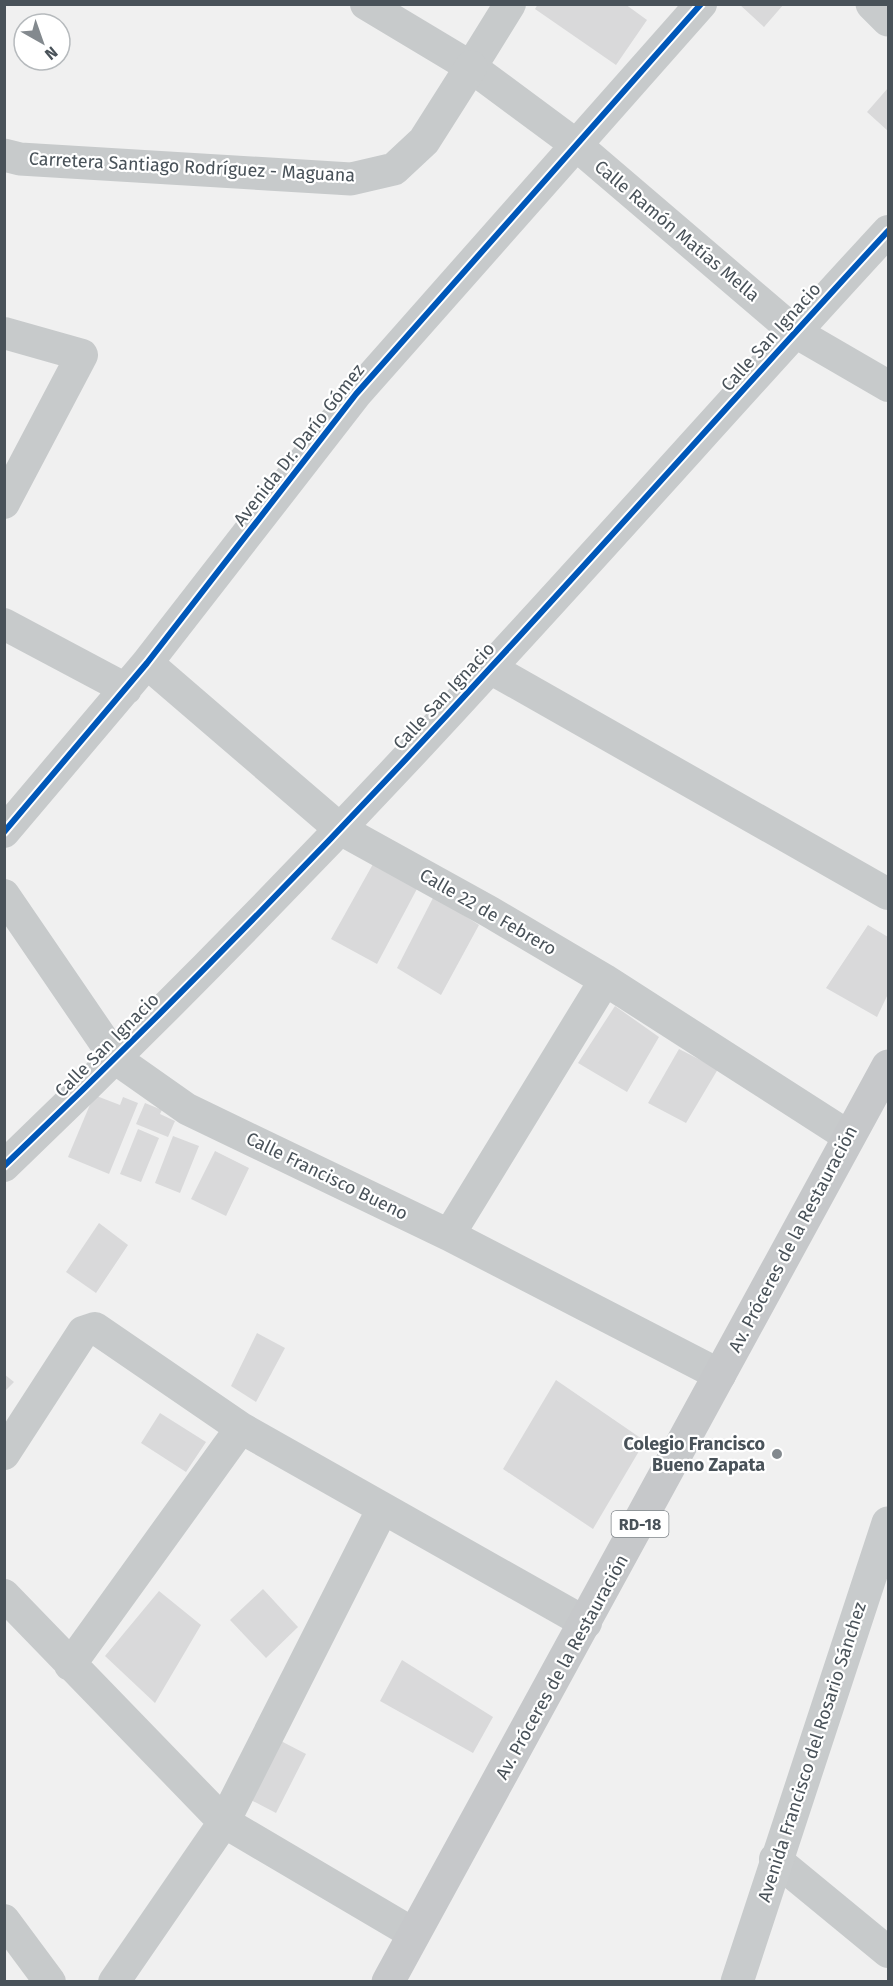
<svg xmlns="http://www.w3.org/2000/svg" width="893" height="1986" viewBox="0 0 893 1986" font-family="'Fira Sans',sans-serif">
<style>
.building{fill:#d9d9da}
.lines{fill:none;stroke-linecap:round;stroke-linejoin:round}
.minor{stroke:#c7cacb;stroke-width:32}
.tertiary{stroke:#c7cacb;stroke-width:33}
.secondary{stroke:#c8cbcc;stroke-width:33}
.primary{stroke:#c6c8ca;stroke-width:33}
.cycleway-casing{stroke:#fff;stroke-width:10}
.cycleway{stroke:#0057b8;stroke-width:6}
.poi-dot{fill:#83898e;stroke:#fff;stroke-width:2}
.labels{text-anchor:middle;stroke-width:4.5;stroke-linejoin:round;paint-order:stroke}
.shield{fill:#fff;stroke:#80868b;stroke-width:1.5}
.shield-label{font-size:16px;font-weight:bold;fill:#495259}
.street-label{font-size:18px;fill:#495259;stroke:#fff}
.poi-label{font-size:18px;font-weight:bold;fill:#495259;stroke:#fff;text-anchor:end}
</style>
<rect width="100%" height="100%" fill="#f0f0f0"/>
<path class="building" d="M 538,4 L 625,4 L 647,20 L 616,65 L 535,9 Z
M 739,4 L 784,4 L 764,27 Z
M 888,88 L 888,131 L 867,112 Z
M 373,864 L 418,887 L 377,964 L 331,939 Z
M 434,896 L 479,925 L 441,995 L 397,968 Z
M 868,925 L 888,937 L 888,994 L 877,1017 L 826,988 Z
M 615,1006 L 659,1037 L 627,1092 L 578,1063 Z
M 679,1049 L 718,1069 L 686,1123 L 648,1103 Z
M 94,1095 L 120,1105 L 123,1097 L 138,1103 L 109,1174 L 68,1157 Z
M 145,1103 L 162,1110 L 160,1114 L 175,1121 L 168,1137 L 136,1124 Z
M 138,1129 L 159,1138 L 141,1182 L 120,1174 Z
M 173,1136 L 199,1146 L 180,1193 L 155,1183 Z
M 215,1151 L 249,1168 L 226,1216 L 191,1199 Z
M 99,1223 L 128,1245 L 96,1293 L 66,1272 Z
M 257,1333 L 285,1348 L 256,1402 L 231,1386 Z
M 4,1374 L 14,1382 L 4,1392 Z
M 556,1380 L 645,1441 L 593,1529 L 503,1469 Z
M 160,1413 L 206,1442 L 186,1472 L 141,1443 Z
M 263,1589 L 298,1627 L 266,1658 L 230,1620 Z
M 159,1591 L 201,1625 L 155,1703 L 105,1656 Z
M 402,1660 L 493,1717 L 473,1753 L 380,1701 Z
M 279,1740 L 306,1754 L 276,1813 L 249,1799 Z"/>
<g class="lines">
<path class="minor" d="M 366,4 L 471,67 L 575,144 L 795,332 L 888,386
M 471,67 L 510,4
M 4,333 L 82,355 L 4,503
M 4,624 L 126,689
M 147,663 L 340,829 L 490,912 L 605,980 L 848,1136
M 490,668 L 888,894
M 4,832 L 147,663 L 356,394 L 701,4
M 4,895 L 116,1059 L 187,1109 L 449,1235 L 720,1375
M 4,1166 C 172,1005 335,838 492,666 C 625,522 755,375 888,231
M 449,1235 L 605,980
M 4,1454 L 83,1332 L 95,1328 L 241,1428
M 4,1595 L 224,1822 L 414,1934
M 70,1665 L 241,1428 L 586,1623
M 775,1859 L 888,1952
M 4,1920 L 50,1982
M 114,1982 L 224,1822 L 382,1510"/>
<path class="tertiary" d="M 4,155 L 20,159 L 351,179 L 394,169 L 424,141 L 471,67"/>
<path class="secondary" d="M 872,4 L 888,20
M 737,1982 L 888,1523"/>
<path class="primary" d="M 388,1982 L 888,1066"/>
<g class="cycleway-casing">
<path id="cycleway" d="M 4,832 L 147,663 L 356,394 L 701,4
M 4,1166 C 172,1005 335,838 492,666 C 625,522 755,375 888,231"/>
</g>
<use href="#cycleway" class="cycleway"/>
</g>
<circle class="poi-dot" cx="777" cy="1454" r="6"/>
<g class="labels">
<rect class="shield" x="611.5" y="1511" width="57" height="26" rx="4.5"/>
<g class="shield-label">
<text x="640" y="1530">RD-18</text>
</g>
<g class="street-label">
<text transform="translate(192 167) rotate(3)" y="6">Carretera Santiago Rodríguez - Maguana</text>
<text transform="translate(677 231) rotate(40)" y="6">Calle Ramón Matías Mella</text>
<text transform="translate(771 337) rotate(-48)" y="6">Calle San Ignacio</text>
<text transform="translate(299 445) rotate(-52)" y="6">Avenida Dr. Darío Gómez</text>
<text transform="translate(444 696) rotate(-47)" y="6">Calle San Ignacio</text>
<text transform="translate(488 912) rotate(30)" y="6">Calle 22 de Febrero</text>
<text transform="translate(107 1045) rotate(-45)" y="6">Calle San Ignacio</text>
<text transform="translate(327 1176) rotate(26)" y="6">Calle Francisco Bueno</text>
<text transform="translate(793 1239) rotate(-62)" y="6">Av. Próceres de la Restauración</text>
<text transform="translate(562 1667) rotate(-61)" y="6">Av. Próceres de la Restauración</text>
<text transform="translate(812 1752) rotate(-72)" y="6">Avenida Francisco del Rosario Sánchez</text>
</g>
<g class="poi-label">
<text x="765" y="1450">Colegio Francisco<tspan x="765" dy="21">Bueno Zapata</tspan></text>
</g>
</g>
<rect width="893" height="1986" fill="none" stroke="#495259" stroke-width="12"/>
<g transform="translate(42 42) rotate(140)"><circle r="28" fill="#ffffff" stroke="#b6babd" stroke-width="1.5"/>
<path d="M0-4.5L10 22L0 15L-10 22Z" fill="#83898e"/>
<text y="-9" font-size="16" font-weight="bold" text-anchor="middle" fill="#495259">N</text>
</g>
</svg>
